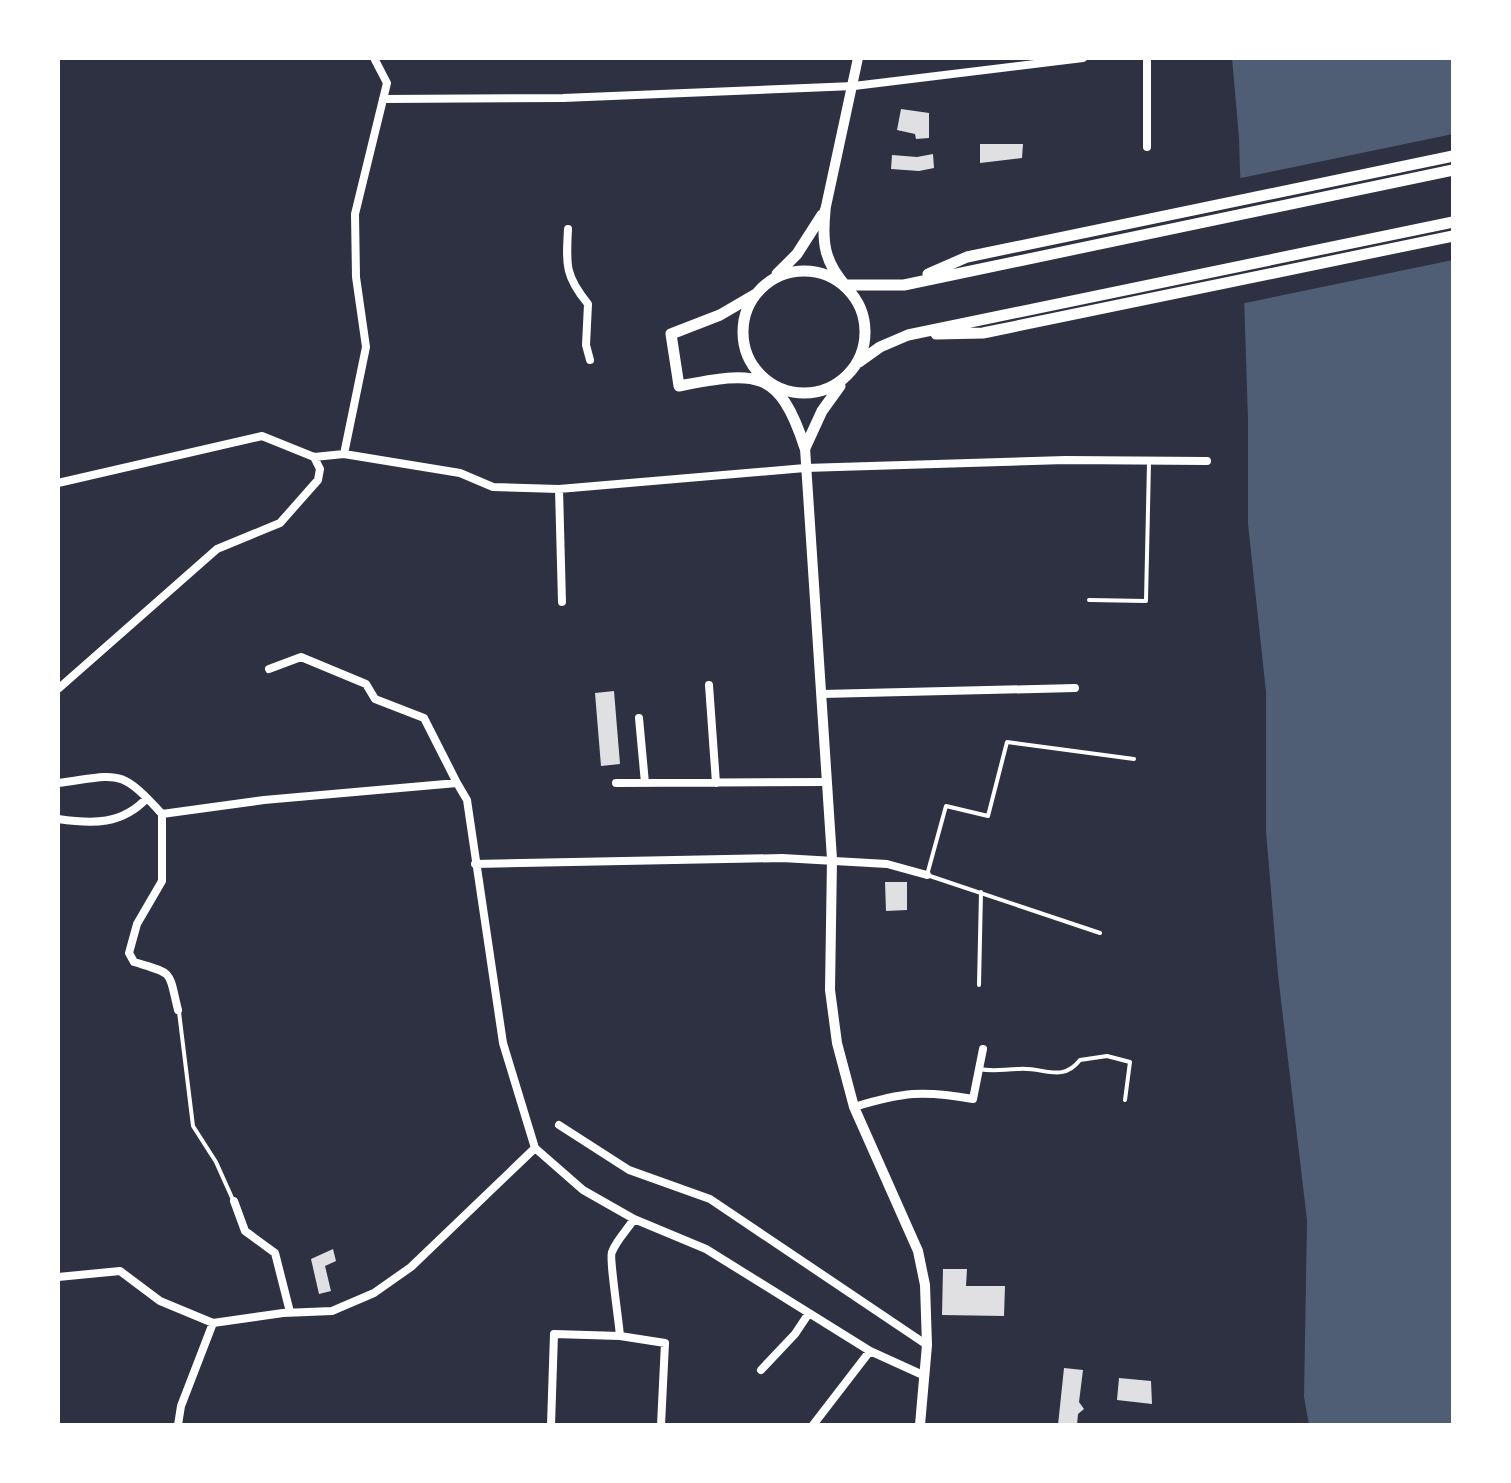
<svg xmlns="http://www.w3.org/2000/svg" width="1511" height="1483" viewBox="0 0 1511 1483" font-family="'Alegreya Sans',sans-serif">
<style>
.water{fill:#4f5d75}
.pier{fill:#2d3142}
.building{fill:#e0e0e3}
.lines{fill:none;stroke-linecap:round;stroke-linejoin:round}
.service{stroke:#fff;stroke-width:4}
.minor{stroke:#fff;stroke-width:8}
.tertiary{stroke:#fff;stroke-width:10}
.secondary{stroke:#fff;stroke-width:11}
</style>
<rect width="100%" height="100%" fill="#2d3142"/>
<path class="water" d="M 1232,58 L 1453,58 L 1453,1425 L 1309,1425 L 1304,1397 L 1307,1220 L 1278,975 L 1266,831 L 1266,692 L 1248,524 L 1248,420 L 1239,138 Z"/>
<path class="pier" d="M 1453,134 L 1453,260 L 1240,304 L 1236,179 Z"/>
<path class="building" d="M 901,109 L 929,113 L 929,138 L 916,139 L 915,134 L 897,130 Z
M 980,144 L 1023,144 L 1022,158 L 980,163 Z
M 933,154 L 934,168 L 919,171 L 891,169 L 892,155 L 917,157 Z
M 614,691 L 620,764 L 601,766 L 595,693 Z
M 885,882 L 907,882 L 907,910 L 886,911 Z
M 333,1249 L 336,1261 L 325,1266 L 331,1291 L 319,1294 L 311,1259 Z
M 943,1269 L 967,1269 L 966,1286 L 1005,1286 L 1004,1316 L 942,1315 Z
M 1064,1368 L 1083,1370 L 1079,1402 L 1084,1409 L 1078,1414 L 1077,1425 L 1058,1425 Z
M 1119,1378 L 1151,1381 L 1152,1404 L 1117,1400 Z"/>
<g class="lines">
<path class="service" d="M 1089,600 L 1146,601 L 1149,463
M 1100,933 L 927,875 L 946,806 L 988,816 L 1007,742 L 1134,759
M 979,985 L 981,892
M 179,1012 L 193,1126 L 216,1162 L 233,1200
M 979,1069 C 995,1072 1004,1069 1019,1069 C 1044,1067 1062,1083 1080,1060 L 1107,1056 L 1130,1062 L 1125,1100"/>
<path class="minor" d="M 1147,58 L 1147,147
M 383,99 L 563,98 L 854,86 L 1083,58
M 568,229 C 566,265 565,276 588,304 L 586,345 L 590,360
M 344,454 L 366,347 L 356,277 L 355,214 L 387,83 L 374,58
M 58,483 L 262,436 L 314,457 L 344,454 L 460,473 L 493,487 L 559,489 L 805,468 L 1065,460 L 1207,461
M 559,489 L 562,602
M 269,669 L 301,657 L 366,684 L 375,699 L 424,718 L 457,783
M 709,685 L 716,783
M 58,689 L 217,549 L 280,523 L 318,480 L 320,469 L 314,457
M 822,694 L 1075,688
M 639,718 L 645,783
M 58,783 C 119,775 119,767 162,814 L 264,800 L 457,783 L 467,800 L 503,1043 L 535,1148 L 583,1190 L 634,1219 L 706,1249 L 870,1351 L 925,1376
M 616,783 L 826,782
M 162,814 L 162,881 L 137,924 L 129,953 L 134,962 C 174,974 168,969 178,1010
M 58,819 C 93,824 122,825 147,798
M 475,864 L 782,858 L 887,864 L 927,875
M 854,1107 C 903,1092 923,1090 973,1099 L 983,1049
M 559,1125 L 629,1170 L 710,1199 L 927,1345
M 234,1201 L 245,1231 L 275,1253 L 290,1312
M 58,1277 L 120,1271 L 160,1301 L 213,1323 L 283,1313 L 332,1311 L 374,1293 L 411,1267 L 535,1148
M 620,1336 C 619,1322 609,1257 612,1252 C 616,1241 627,1230 634,1219
M 761,1370 L 795,1334 L 809,1313
M 178,1425 L 181,1406 L 213,1323
M 551,1425 L 554,1334 L 620,1336 L 665,1343 L 661,1425
M 813,1425 L 870,1351"/>
<path class="tertiary" d="M 825,211 L 858,58
M 805,448 L 832,859 L 830,990 L 837,1043 L 854,1107 L 918,1251 L 925,1285 L 927,1345 L 920,1425"/>
<path class="secondary" d="M 825,211 C 822,242 824,261 845,285 L 904,285 L 1453,170
M743 332a61 61 0 1 1 122 0a61 61 0 1 1-122 0Z
M 777,274 L 797,254 L 822,215
M 928,274 L 967,257 L 1453,156
M 756,294 L 720,315 L 671,334 L 679,386 C 756,371 779,368 805,448
M 936,334 L 983,333 L 1453,236
M 859,362 L 880,347 L 908,335 L 1453,222
M 805,448 L 822,411 L 840,386"/>
</g>
<rect width="1511" height="1483" fill="none" stroke="#ffffff" stroke-width="120"/>
</svg>
